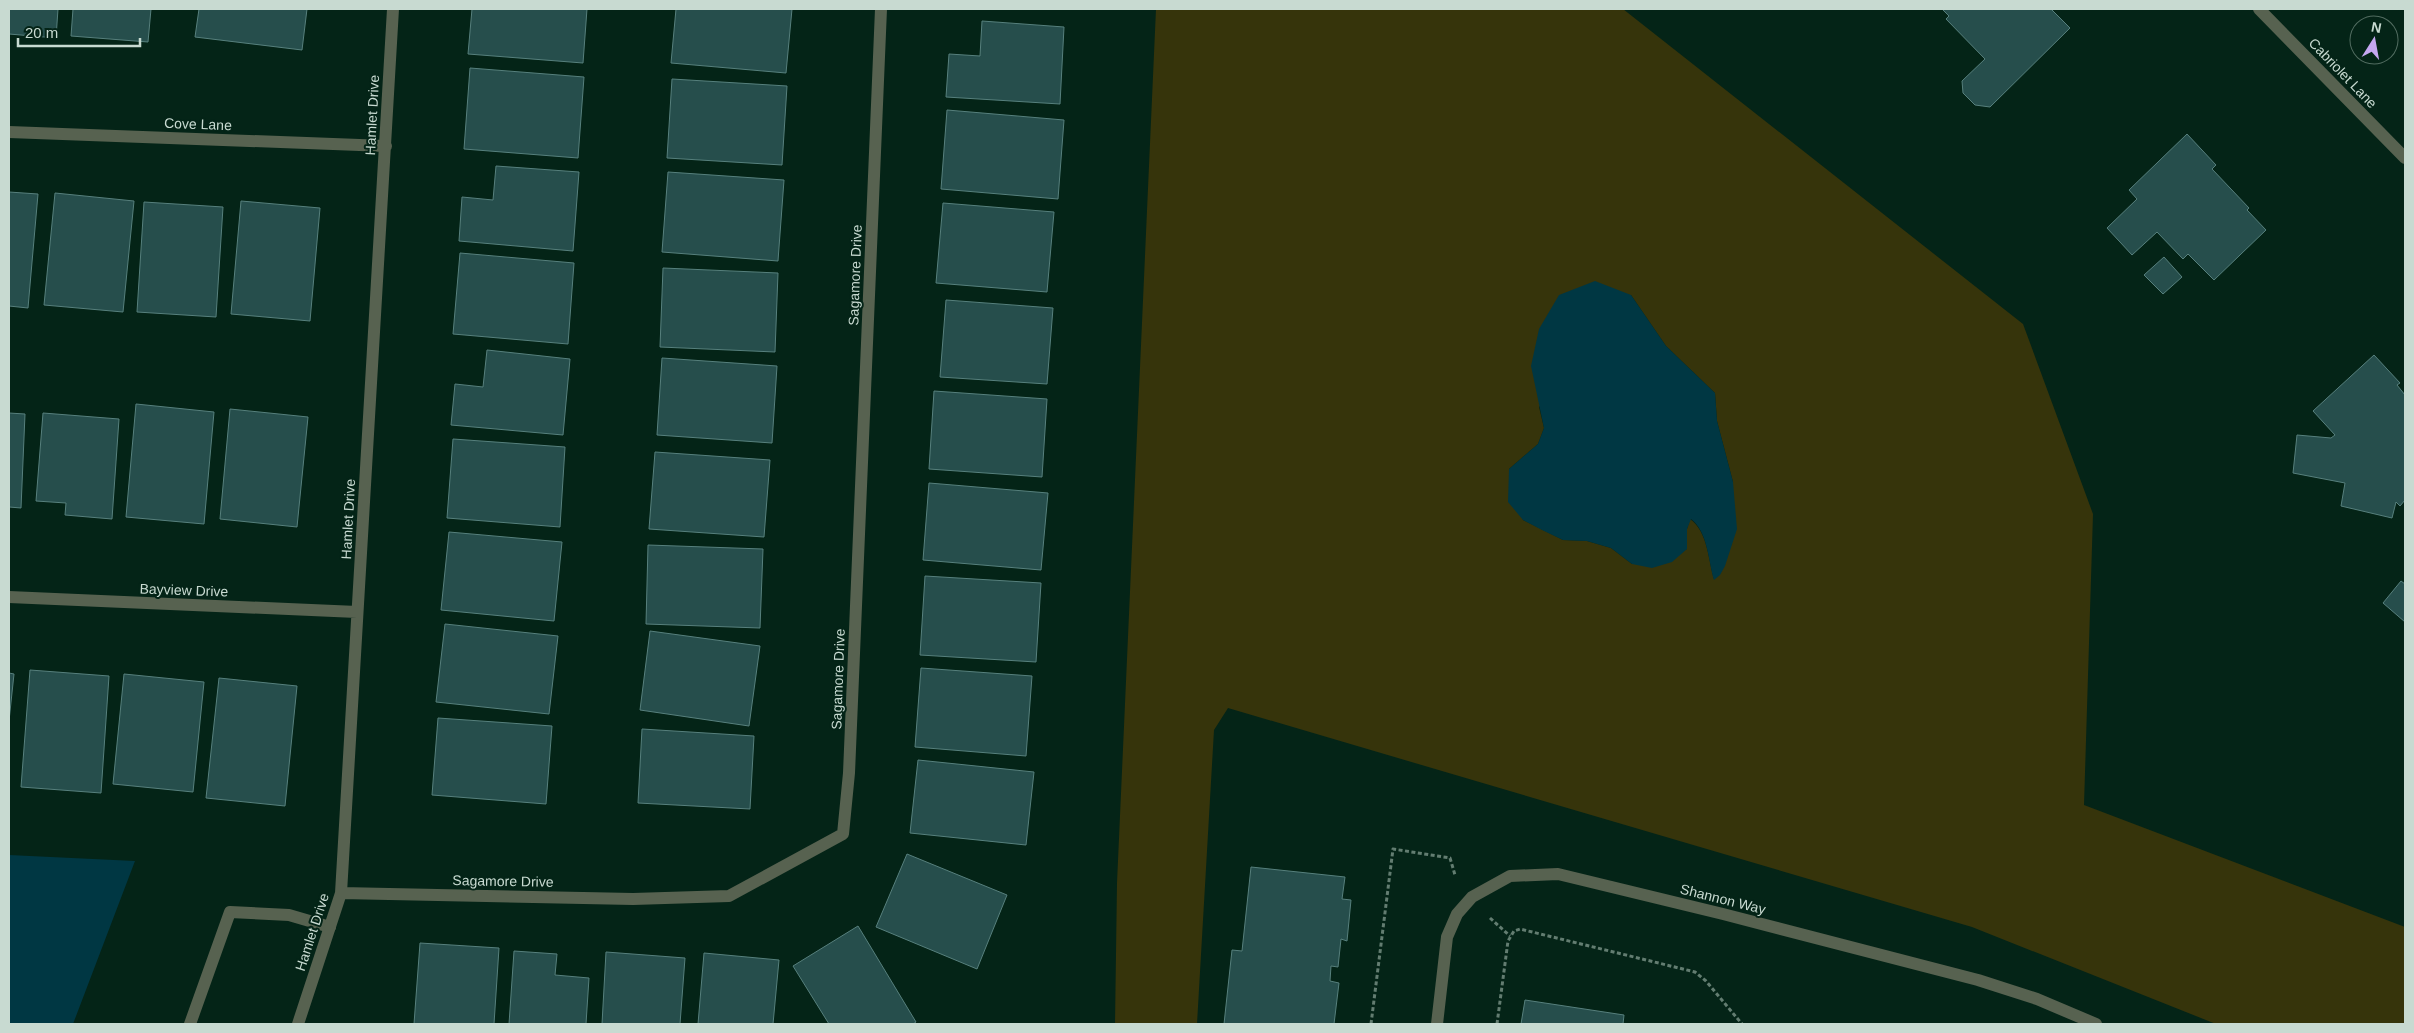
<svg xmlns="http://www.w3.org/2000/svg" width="2414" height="1033" viewBox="0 0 2414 1033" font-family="Arial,sans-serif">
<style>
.green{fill:#36340b;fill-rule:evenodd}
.water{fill:#003743}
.building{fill:#264e4c;stroke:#57807d}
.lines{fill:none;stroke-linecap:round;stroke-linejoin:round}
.path{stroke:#637d71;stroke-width:3;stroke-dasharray:4 2.5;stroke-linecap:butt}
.service{stroke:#576250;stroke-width:12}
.minor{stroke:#576250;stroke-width:12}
.labels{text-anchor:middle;stroke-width:4;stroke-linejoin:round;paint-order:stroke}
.street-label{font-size:14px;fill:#c8dad1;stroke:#042417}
</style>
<rect width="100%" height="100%" fill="#042417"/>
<path class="green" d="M 1156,9 L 1623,9 L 2023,324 L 2093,514 L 2084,805 L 2405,927 L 2405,1024 L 2216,1024 L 1972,927 L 1228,708 L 1214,730 L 1197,1024 L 1115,1024 L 1117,883 ZM 1631,295 L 1666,346 L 1715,393 L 1717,421 L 1733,482 L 1714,579 C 1708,559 1708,532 1690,519 L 1687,529 L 1687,549 L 1632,564 L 1611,548 L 1587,541 L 1563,540 L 1523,520 L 1509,469 L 1538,444 L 1544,428 L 1539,407 Z"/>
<path class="water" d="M 1595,281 L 1631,295 L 1666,346 L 1715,393 L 1717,421 L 1733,482 L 1737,529 L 1725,566 L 1720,575 L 1714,580 C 1708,560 1708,532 1691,519 L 1687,529 L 1687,549 L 1672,562 L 1652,568 L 1632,564 L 1611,548 L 1587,541 L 1563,540 L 1542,530 L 1523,520 L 1508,502 L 1509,469 L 1538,444 L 1544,428 L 1531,366 L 1539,329 L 1559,295 Z
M 9,855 L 135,861 L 73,1024 L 9,1024 Z"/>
<path class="building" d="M 9,9 L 58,9 L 56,38 L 9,34 Z
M 73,9 L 151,9 L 148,42 L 71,36 Z
M 199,9 L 307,9 L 302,50 L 195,37 Z
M 472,9 L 587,9 L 583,63 L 468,54 Z
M 676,9 L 792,9 L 786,73 L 671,63 Z
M 1942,9 L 2051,9 L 2070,28 L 1990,107 L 1975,105 L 1963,93 L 1962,81 L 1985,59 L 1946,19 L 1949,16 Z
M 982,21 L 1064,27 L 1060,104 L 946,97 L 949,54 L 980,56 Z
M 470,68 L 584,77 L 578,158 L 464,149 Z
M 672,79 L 787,86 L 782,165 L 667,158 Z
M 947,110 L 1064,120 L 1058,199 L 941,189 Z
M 2187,134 L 2216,165 L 2212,169 L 2249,208 L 2247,210 L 2266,230 L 2214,280 L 2188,254 L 2183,259 L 2157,232 L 2132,255 L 2107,228 L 2137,199 L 2129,190 Z
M 496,166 L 579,172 L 573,251 L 459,241 L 462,197 L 493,200 Z
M 668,172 L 784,180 L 778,261 L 662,252 Z
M 9,192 L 38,194 L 28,308 L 9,306 Z
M 55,193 L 134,201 L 123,312 L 44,305 Z
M 241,201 L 320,208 L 310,321 L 231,314 Z
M 144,202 L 223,207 L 216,317 L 137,312 Z
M 943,203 L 1054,212 L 1047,292 L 936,283 Z
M 460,253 L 574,263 L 568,344 L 453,334 Z
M 2164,257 L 2182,277 L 2163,294 L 2144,275 Z
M 663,268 L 778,273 L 775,352 L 660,347 Z
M 946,300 L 1053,308 L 1047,384 L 940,377 Z
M 487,350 L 570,359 L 563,435 L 451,425 L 455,384 L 483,387 Z
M 2374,355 L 2400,383 L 2397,385 L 2405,395 L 2405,500 L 2400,506 L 2396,502 L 2392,518 L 2341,506 L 2345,483 L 2293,473 L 2297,435 L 2331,438 L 2335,435 L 2313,411 Z
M 662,358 L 777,366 L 772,443 L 657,435 Z
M 934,391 L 1047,399 L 1042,477 L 929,469 Z
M 136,404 L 214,412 L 204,524 L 126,517 Z
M 230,409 L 308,417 L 297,527 L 220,519 Z
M 9,413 L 25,414 L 21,508 L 9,507 Z
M 43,413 L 119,419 L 112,519 L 65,515 L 66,503 L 36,501 Z
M 453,439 L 565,447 L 560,527 L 447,518 Z
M 655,452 L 770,460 L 764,537 L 649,529 Z
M 929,483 L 1048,493 L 1041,570 L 923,560 Z
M 449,532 L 562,542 L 554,621 L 441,610 Z
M 648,545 L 763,549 L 760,628 L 646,624 Z
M 925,576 L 1041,583 L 1036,662 L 920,655 Z
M 2401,581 L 2405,584 L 2405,622 L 2383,603 Z
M 445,624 L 558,636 L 549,714 L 436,702 Z
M 650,631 L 760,646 L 749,726 L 640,710 Z
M 921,668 L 1032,676 L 1026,756 L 915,747 Z
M 30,670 L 109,676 L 101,793 L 21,787 Z
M 9,673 L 14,674 L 9,721 Z
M 124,674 L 204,682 L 193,792 L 113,784 Z
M 219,678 L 297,686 L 285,806 L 206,798 Z
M 438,718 L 552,726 L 546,804 L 432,795 Z
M 642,729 L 754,736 L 750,809 L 638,803 Z
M 918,760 L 1034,772 L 1026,845 L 910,833 Z
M 907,854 L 1007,895 L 977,969 L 876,927 Z
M 1251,867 L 1345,877 L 1342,899 L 1351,900 L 1347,941 L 1341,939 L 1338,967 L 1331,966 L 1330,981 L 1339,983 L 1334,1024 L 1224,1024 L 1232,950 L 1242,951 Z
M 858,926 L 916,1022 L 913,1024 L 829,1024 L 793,966 Z
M 420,943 L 499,948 L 494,1024 L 414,1024 Z
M 514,951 L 557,954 L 555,975 L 589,978 L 586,1024 L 509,1024 Z
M 606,952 L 685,958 L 680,1024 L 602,1024 Z
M 704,953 L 779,960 L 773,1024 L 698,1024 Z
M 1525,1000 L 1624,1015 L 1623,1024 L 1521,1024 Z"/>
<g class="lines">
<path class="path" d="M 1490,918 L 1510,936
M 1371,1024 L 1393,849 L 1450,858 L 1455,875
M 1497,1024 L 1508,941 L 1514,931 L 1520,929 L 1695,972 L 1706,981 L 1742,1024"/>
<path class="service" d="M 190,1024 L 230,912 L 289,915 L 330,927"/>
<path class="minor" d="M 2259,9 L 2405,158
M 9,132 L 386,146
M 9,597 L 357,612
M 341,893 L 633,899 L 729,896 L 843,834 L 849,773 L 881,9
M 298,1024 L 341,893 L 393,9
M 1437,1024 L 1447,937 L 1457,914 L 1472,897 L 1510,876 L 1558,874 L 1723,914 L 1978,980 L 2037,999 L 2096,1024"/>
</g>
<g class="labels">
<g class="street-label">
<text transform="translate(2343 73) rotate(46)" y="5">Cabriolet Lane</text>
<text transform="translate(372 115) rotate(-87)" y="5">Hamlet Drive</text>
<text transform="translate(198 124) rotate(2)" y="5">Cove Lane</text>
<text transform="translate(855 275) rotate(-88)" y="5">Sagamore Drive</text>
<text transform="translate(348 519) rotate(-87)" y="5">Hamlet Drive</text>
<text transform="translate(184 590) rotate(2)" y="5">Bayview Drive</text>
<text transform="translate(838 679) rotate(-88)" y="5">Sagamore Drive</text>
<text transform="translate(503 881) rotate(1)" y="5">Sagamore Drive</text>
<text transform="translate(1723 899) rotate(14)" y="5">Shannon Way</text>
<text transform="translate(312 932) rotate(-72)" y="5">Hamlet Drive</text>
</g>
</g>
<rect width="2414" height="1033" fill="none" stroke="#c8dad1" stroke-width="20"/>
<g transform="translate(2374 40) rotate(11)"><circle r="24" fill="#042417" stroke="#526d61"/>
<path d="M0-4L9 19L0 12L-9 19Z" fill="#c5a7f1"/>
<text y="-8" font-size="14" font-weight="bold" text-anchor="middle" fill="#c8dad1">N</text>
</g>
<path d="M18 38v8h122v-8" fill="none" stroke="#c8dad1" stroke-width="2.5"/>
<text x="25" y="38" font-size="15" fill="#c8dad1" stroke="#042417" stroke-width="4" paint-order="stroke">20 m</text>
</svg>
